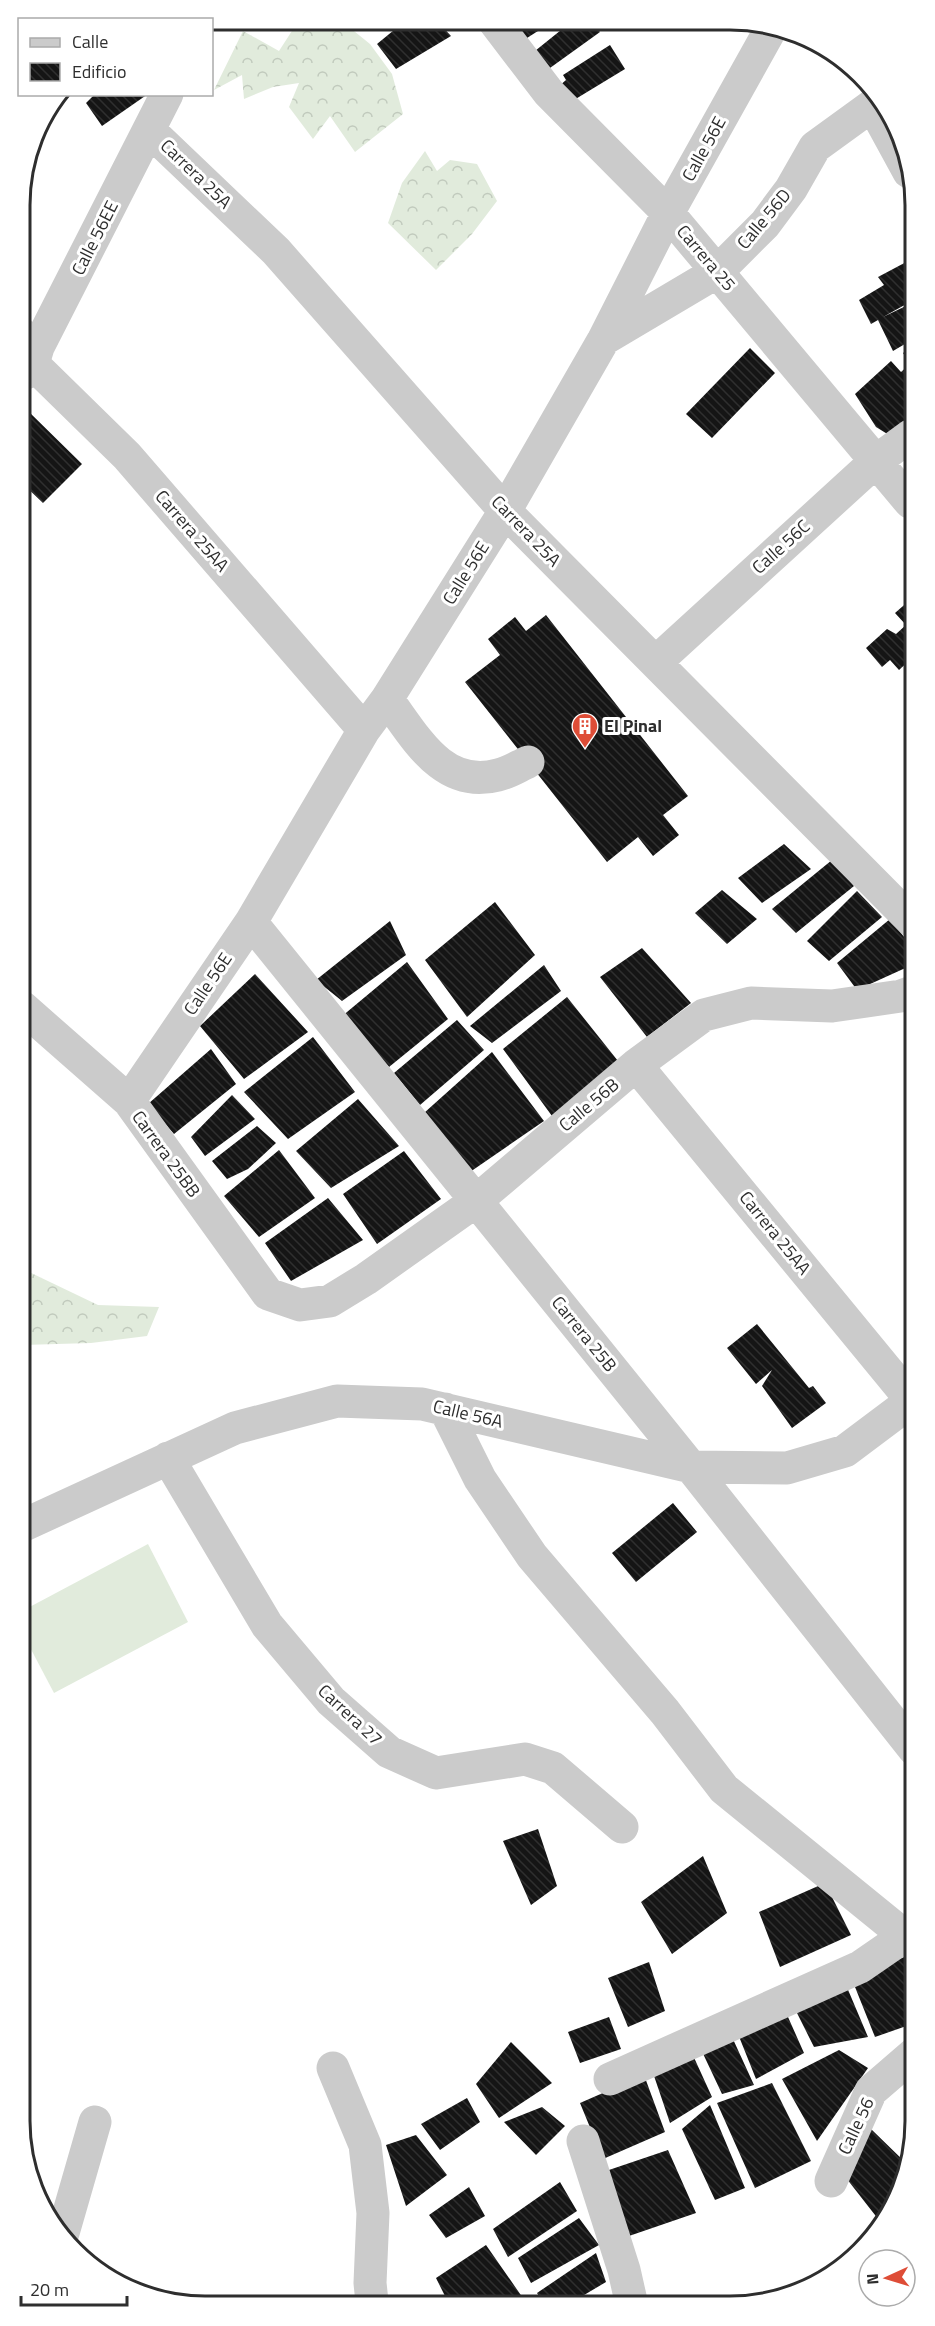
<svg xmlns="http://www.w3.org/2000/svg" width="935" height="2326" viewBox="0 0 935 2326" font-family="'Titillium Web',sans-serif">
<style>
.forest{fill:url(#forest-crowns)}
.garden{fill:#e1ebdc}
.building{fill:url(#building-back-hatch)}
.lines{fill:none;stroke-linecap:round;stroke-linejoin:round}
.minor{stroke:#cbcbcb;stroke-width:33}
.labels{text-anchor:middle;stroke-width:6;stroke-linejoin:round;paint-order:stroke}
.street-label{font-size:18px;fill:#2e2e2e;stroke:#fff}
.poi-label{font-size:18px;font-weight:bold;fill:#2e2e2e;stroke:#fff;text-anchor:start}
.rim{fill:none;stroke:#2e2e2e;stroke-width:3}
</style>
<defs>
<pattern id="forest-crowns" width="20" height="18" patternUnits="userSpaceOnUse" patternTransform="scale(1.5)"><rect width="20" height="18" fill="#e1ebdc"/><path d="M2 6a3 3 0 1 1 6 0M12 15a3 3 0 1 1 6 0" fill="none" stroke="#c1cabd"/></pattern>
<pattern id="building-back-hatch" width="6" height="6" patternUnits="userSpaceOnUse" patternTransform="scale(1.5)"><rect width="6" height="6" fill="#151515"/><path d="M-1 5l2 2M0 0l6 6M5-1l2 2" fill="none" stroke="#2f2f2f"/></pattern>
</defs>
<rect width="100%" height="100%" fill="#fff"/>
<path class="forest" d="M 299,20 L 348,20 L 349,27 L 370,44 L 392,74 L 403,114 L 355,152 L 330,116 L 313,139 L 289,107 L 299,83 L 273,87 L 244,99 L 242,75 L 214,90 L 243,31 L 279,51 Z
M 425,151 L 437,171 L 450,160 L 477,164 L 497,201 L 472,234 L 436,270 L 388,223 L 402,183 Z
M 23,1254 L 27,1271 L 98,1305 L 159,1307 L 147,1336 L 91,1343 L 23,1345 Z"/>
<path class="garden" d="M 148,1544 L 188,1622 L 54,1693 L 24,1636 L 24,1610 Z"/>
<path class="building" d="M 405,21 L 437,21 L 451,36 L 396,69 L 377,44 Z
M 521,21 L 552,22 L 527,38 L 514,28 Z
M 571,22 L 591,22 L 600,32 L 543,73 L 530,55 Z
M 610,45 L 625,69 L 569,103 L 558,87 L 566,80 L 563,75 Z
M 95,94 L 148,94 L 102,126 L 86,103 Z
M 910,260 L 910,302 L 883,317 L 910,304 L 910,341 L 893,351 L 878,320 L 871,324 L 859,300 L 884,285 L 878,277 Z
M 750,348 L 775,373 L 712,438 L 686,414 Z
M 910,348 L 910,422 L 889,435 L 876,427 L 855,394 L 891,361 L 901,372 L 910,364 L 903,353 Z
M 27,410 L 82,464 L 43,503 L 21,482 L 21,417 Z
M 911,599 L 911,638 L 907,641 L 911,646 L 911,659 L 899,670 L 890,660 L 882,667 L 866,648 L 887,629 L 896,634 L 906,625 L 895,613 Z
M 546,615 L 688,796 L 663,815 L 679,835 L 653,856 L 638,837 L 607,862 L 465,682 L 500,655 L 488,639 L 515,617 L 526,631 Z
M 784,844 L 811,869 L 762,903 L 738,878 Z
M 832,860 L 854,886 L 796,933 L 772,909 Z
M 722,890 L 757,919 L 727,944 L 695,913 Z
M 857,891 L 882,917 L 829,961 L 807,941 Z
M 495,902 L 535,955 L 467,1017 L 425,960 Z
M 890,919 L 912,947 L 912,965 L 857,990 L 837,963 Z
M 390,921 L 406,955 L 342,1001 L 316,980 Z
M 642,948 L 691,1003 L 647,1037 L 600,977 Z
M 407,962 L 448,1019 L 389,1067 L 341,1017 Z
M 544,965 L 561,991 L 492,1043 L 470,1026 Z
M 255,974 L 308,1032 L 244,1079 L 200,1026 Z
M 567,997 L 618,1061 L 552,1116 L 503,1049 Z
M 457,1020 L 484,1050 L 420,1105 L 394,1073 Z
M 313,1037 L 355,1092 L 288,1139 L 244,1092 Z
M 211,1049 L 236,1084 L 174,1134 L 148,1104 Z
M 492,1052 L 544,1121 L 470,1172 L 424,1113 Z
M 232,1095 L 255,1119 L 205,1156 L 191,1137 Z
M 358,1099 L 399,1146 L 331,1188 L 296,1151 Z
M 257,1126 L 276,1143 L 248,1169 L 227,1179 L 212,1161 Z
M 279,1150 L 315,1198 L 259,1237 L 224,1196 Z
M 404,1151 L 441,1199 L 377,1244 L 343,1194 Z
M 328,1198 L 363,1240 L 291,1281 L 265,1243 Z
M 757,1324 L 809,1388 L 813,1386 L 826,1403 L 792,1428 L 762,1386 L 772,1370 L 756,1384 L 727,1348 Z
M 673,1503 L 697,1532 L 636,1582 L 612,1553 Z
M 538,1829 L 557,1886 L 531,1905 L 503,1841 Z
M 703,1856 L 727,1913 L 672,1954 L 641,1902 Z
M 825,1883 L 851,1935 L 780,1967 L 759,1912 Z
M 915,1953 L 915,2023 L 875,2037 L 851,1977 Z
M 649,1962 L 665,2011 L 628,2027 L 608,1978 Z
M 846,1985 L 868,2037 L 814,2047 L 792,2003 Z
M 784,2008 L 804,2053 L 756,2079 L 738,2034 Z
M 609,2017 L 621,2049 L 580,2063 L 568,2032 Z
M 732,2037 L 754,2085 L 722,2094 L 698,2043 Z
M 511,2042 L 552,2083 L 499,2118 L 476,2084 Z
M 839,2050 L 868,2068 L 817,2141 L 782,2079 Z
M 691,2051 L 712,2097 L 670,2123 L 652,2070 Z
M 644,2075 L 665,2132 L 603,2159 L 580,2103 Z
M 772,2083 L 811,2161 L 755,2188 L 717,2103 Z
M 467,2098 L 480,2122 L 440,2150 L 421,2124 Z
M 710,2105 L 745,2188 L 715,2200 L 682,2129 Z
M 542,2107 L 565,2126 L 536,2155 L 504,2122 Z
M 871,2129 L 908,2165 L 902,2192 L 882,2224 L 843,2174 Z
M 416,2135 L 447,2175 L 406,2206 L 386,2145 Z
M 668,2150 L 696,2213 L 629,2236 L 603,2172 Z
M 560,2182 L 577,2211 L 508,2257 L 493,2229 Z
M 469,2187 L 485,2216 L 446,2238 L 429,2215 Z
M 579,2218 L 599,2245 L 531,2283 L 518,2258 Z
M 486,2245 L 525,2301 L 448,2302 L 436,2278 Z
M 596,2253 L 606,2282 L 574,2301 L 542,2301 L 537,2293 Z"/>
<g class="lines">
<path class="minor" d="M 494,21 L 549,93 L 668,213 L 910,502
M 873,106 L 909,172
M 150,131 L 276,251 L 505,511 L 912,921
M 20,333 L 33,364 L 127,456 L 364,730
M 604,339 L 717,272 L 765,224 L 791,189 L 815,147 L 877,102
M 26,373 L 33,364 L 38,347 L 167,94
M 656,662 L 876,461 L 910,436
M 387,699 C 415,736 442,790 498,775 C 508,773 519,766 528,762
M 251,922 L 691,1467 L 914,1749
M 22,1007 L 129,1101 L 268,1294 L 300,1305 L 330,1301 L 366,1279 L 476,1201 L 636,1065 L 704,1015 L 751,1003 L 832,1006 L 901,996 L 912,992
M 636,1065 L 913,1402
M 129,1101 L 251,922 L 364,730 L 387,699 L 505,511 L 604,339 L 668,213 L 773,25
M 445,1409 L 480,1479 L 532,1556 L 665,1712 L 724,1789 L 905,1936 L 915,1940
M 168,1458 L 267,1625 L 331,1701 L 389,1752 L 436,1773 L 525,1759 L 553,1768 L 622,1827
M 24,1525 L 235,1428 L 337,1401 L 422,1404 L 691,1467 L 787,1468 L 845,1451 L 913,1400
M 333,2068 L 365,2145 L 373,2213 L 370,2283 L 372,2302
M 610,2079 L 860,1967 L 905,1936
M 583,2141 L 624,2270 L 631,2301
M 831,2181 L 871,2091 L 915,2053
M 63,2233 L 95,2122"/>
</g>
<defs>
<g id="building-pin" transform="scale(1.35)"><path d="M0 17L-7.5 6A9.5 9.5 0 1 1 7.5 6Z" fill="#de4d37" stroke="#fff"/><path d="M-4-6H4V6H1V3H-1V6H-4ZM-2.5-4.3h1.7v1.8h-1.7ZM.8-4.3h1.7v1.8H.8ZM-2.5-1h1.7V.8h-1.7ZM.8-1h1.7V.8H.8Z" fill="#fff"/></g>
</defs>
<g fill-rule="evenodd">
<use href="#building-pin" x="585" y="726"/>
</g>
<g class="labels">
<g class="street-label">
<text transform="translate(704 149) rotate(-61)" y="6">Calle 56E</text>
<text transform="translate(196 174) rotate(44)" y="6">Carrera 25A</text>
<text transform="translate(764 219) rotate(-50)" y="6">Calle 56D</text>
<text transform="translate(95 238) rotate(-63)" y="6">Calle 56EE</text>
<text transform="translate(706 258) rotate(50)" y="6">Carrera 25</text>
<text transform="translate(192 531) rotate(49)" y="6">Carrera 25AA</text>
<text transform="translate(526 531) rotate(46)" y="6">Carrera 25A</text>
<text transform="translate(781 547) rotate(-42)" y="6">Calle 56C</text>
<text transform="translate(466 573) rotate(-58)" y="6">Calle 56E</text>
<text transform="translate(208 984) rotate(-56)" y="6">Calle 56E</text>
<text transform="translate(589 1105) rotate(-40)" y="6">Calle 56B</text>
<text transform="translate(166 1154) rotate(54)" y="6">Carrera 25BB</text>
<text transform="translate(775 1233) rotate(51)" y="6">Carrera 25AA</text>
<text transform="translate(584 1334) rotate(51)" y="6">Carrera 25B</text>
<text transform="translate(468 1414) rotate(13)" y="6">Calle 56A</text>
<text transform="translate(350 1715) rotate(43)" y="6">Carrera 27</text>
<text transform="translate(856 2126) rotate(-65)" y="6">Calle 56</text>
</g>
<g class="poi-label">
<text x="604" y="732">El Pinal</text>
</g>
</g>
<path d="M0 0H935V2326H0ZM205 30H730A175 175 0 0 1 905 205V2121A175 175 0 0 1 730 2296H205A175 175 0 0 1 30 2121V205A175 175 0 0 1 205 30Z" fill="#fff" fill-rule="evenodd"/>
<path class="rim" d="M205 30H730A175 175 0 0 1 905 205V2121A175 175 0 0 1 730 2296H205A175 175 0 0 1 30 2121V205A175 175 0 0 1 205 30Z"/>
<rect x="18" y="18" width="195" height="78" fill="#ffffff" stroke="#ababab" stroke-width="1.5"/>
<rect x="30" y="38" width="30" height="9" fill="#cbcbcb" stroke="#ababab" stroke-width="1.5"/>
<text x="72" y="48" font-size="18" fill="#2e2e2e">Calle</text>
<rect x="30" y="63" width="30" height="18" fill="url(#building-back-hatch)" stroke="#ababab" stroke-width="1.5"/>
<text x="72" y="78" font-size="18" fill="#2e2e2e">Edificio</text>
<g transform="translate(887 2278) rotate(266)"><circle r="28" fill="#ffffff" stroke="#ababab" stroke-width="1.5"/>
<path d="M0-4.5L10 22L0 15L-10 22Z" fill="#de4d37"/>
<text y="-9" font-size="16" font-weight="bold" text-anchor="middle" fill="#2e2e2e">N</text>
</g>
<path d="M21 2296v9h106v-9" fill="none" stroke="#2e2e2e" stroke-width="3"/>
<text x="30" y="2296" font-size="18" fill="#2e2e2e" stroke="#ffffff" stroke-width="4.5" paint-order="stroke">20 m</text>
</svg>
